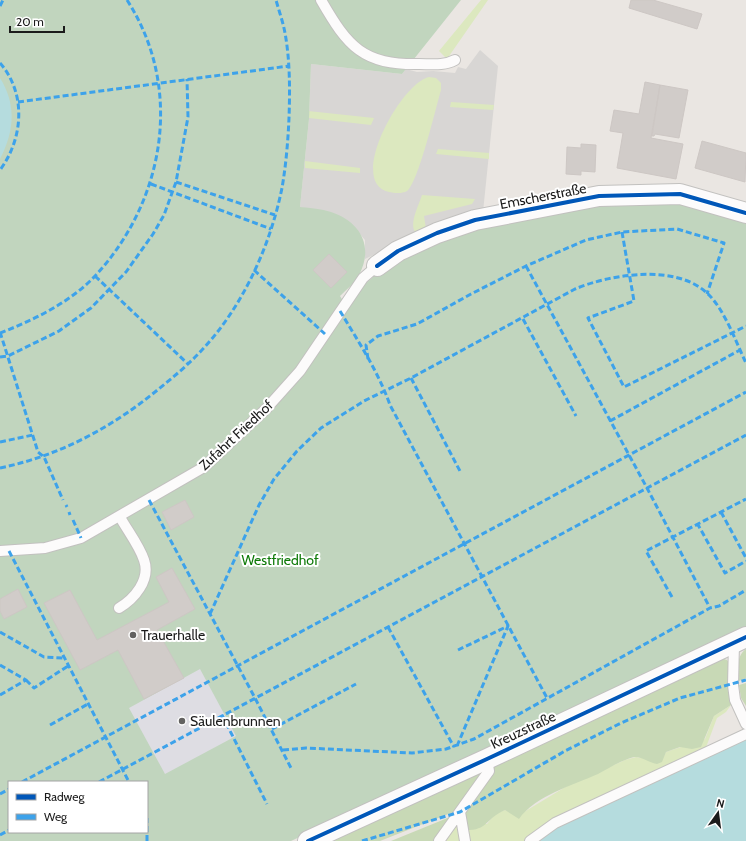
<svg xmlns="http://www.w3.org/2000/svg" width="746" height="841" viewBox="0 0 746 841" font-family="Cabin,sans-serif">
<style>
.religious{fill:#d8d6d4}
.grass{fill:#dce8bf}
.forest{fill:#c8d9b6}
.cemetery{fill:#c1d5be;fill-rule:evenodd}
.plaza{fill:#dedde3}
.water{fill:#b5dcde}
.building{fill:#d1ccc9;stroke:#cdc7c4}
.lines{fill:none;stroke-linecap:round;stroke-linejoin:round}
.service-casing{stroke:#c2c1bf;stroke-width:12}
.minor-casing{stroke:#c2c1bf;stroke-width:22}
.service{stroke:#fcfbfb;stroke-width:10}
.minor{stroke:#fcfbfb;stroke-width:20}
.quiet{stroke:#3da2ea;stroke-width:3;stroke-dasharray:6 3;stroke-linecap:butt}
.cycleway-casing{stroke:#fff;stroke-width:6}
.cycleway{stroke:#0057b8;stroke-width:4}
.poi-dot{fill:#636261;stroke:#fff;stroke-width:1.5}
.labels{text-anchor:middle;stroke-width:4;stroke-linejoin:round;paint-order:stroke}
.street-label{font-size:14px;fill:#1b1b1b;stroke:#fff}
.park-label{font-size:14px;fill:#0e7a08;stroke:#fff}
.poi-label{font-size:14px;fill:#1b1b1b;stroke:#fff;text-anchor:start}
</style>
<rect width="100%" height="100%" fill="#eae6e2"/>
<path class="religious" d="M 480,50 L 498,66 L 483,212 L 417,234 L 365,259 L 365,240 L 354,227 L 300,207 L 309,119 L 311,64 L 402,74 L 406,69 L 417,72 L 433,71 L 455,73 L 458,67 L 466,69 Z"/>
<path class="grass" d="M 481,0 L 488,0 L 447,59 L 439,51 Z
M 429,77 L 436,78 L 441,83 L 441,90 C 436,107 418,184 407,191 C 402,194 394,193 389,192 C 346,183 401,83 429,77 Z
M 451,102 L 494,105 L 493,110 L 450,107 Z
M 308,111 L 374,118 L 371,125 L 309,118 Z
M 438,149 L 489,153 L 489,159 L 436,154 Z
M 305,161 L 360,168 L 360,173 L 305,168 Z
M 422,195 L 475,199 L 472,204 L 424,216 L 426,229 L 415,232 C 409,223 419,205 422,195 Z
M 731,705 L 726,712 L 717,718 L 705,750 L 526,841 L 445,841 L 456,824 L 487,824 L 495,814 L 505,810 L 513,814 L 524,812 L 567,786 L 625,760 L 636,757 L 641,758 L 664,756 L 666,752 L 705,739 L 714,716 Z"/>
<path class="forest" d="M 746,649 L 746,678 L 739,681 C 738,669 736,656 746,649 Z
M 721,658 L 727,660 L 729,663 L 731,705 L 714,716 L 701,747 L 692,749 L 680,747 L 666,752 L 662,762 L 657,764 C 650,763 641,756 634,757 C 622,760 609,768 598,774 C 573,785 535,796 519,819 L 505,810 C 483,820 489,832 460,830 L 456,824 L 495,765 Z
M 746,683 L 746,706 L 741,698 L 739,685 Z
M 481,772 L 482,775 L 456,811 L 380,841 L 326,841 Z
M 450,817 L 451,818 L 434,841 L 391,841 Z"/>
<path class="cemetery" d="M 0,0 L 461,0 L 402,74 L 311,64 L 309,119 L 300,207 C 311,208 321,209 331,212 C 361,222 374,247 359,275 C 355,283 346,290 340,296 L 348,309 L 365,284 L 390,262 L 458,231 L 599,201 L 680,199 L 746,218 L 746,628 L 291,841 L 0,841 ZM 9,782 L 147,782 L 147,832 L 9,832 Z"/>
<path class="plaza" d="M 200,669 L 236,736 L 165,774 L 129,708 Z"/>
<path class="water" d="M 0,78 C 17,105 14,132 0,159 Z
M 746,738 L 746,841 L 536,841 L 556,827 Z"/>
<path class="building" d="M 631,0 L 653,0 L 702,14 L 697,29 L 629,8 Z
M 645,82 L 660,85 L 651,138 L 683,144 L 676,179 L 617,168 L 623,133 L 610,131 L 614,110 L 639,114 Z
M 660,85 L 688,90 L 679,138 L 655,134 L 654,136 L 652,136 Z
M 702,141 L 746,153 L 745,182 L 695,168 Z
M 581,144 L 596,145 L 595,172 L 581,171 L 581,175 L 566,174 L 567,147 L 581,148 Z
M 329,254 L 347,272 L 331,288 L 313,270 Z
M 185,500 L 194,517 L 171,530 L 162,512 Z
M 172,568 L 195,609 L 157,630 L 184,678 L 144,699 L 118,650 L 80,670 L 44,603 L 70,590 L 97,640 L 169,602 L 156,577 Z
M 18,589 L 27,607 L 4,619 L 0,611 L 0,599 Z"/>
<g class="lines">
<g class="service-casing">
<path id="service" d="M 321,0 C 348,47 363,65 419,64 C 431,64 444,66 455,60
M 0,551 L 45,548 L 81,538 L 204,467 L 266,409 L 300,371 L 363,278 L 377,266
M 119,608 C 134,599 151,580 144,560 C 139,545 127,530 120,517
M 734,643 L 733,685 L 735,700 L 746,724
M 460,812 L 465,841
M 439,841 L 489,771 L 487,759
M 530,841 L 555,823 L 746,734"/>
</g>
<g class="minor-casing">
<path id="minor" d="M 377,266 L 398,251 L 437,233 L 475,220 L 599,196 L 680,194 L 746,213
M 308,841 L 487,759 L 746,637"/>
</g>
<use href="#service" class="service"/>
<use href="#minor" class="minor"/>
<path class="quiet" d="M 0,6 L 3,0
M 0,63 C 27,94 23,139 0,170
M 18,102 L 289,66
M 176,182 L 275,215
M 151,184 L 271,229
M 622,232 L 634,301 L 588,318 L 624,387 L 746,326
M 526,266 L 647,488 L 710,608
M 254,270 L 325,334
M 95,276 L 188,364
M 340,311 C 358,341 378,371 390,405 L 547,698
M 523,319 L 576,416
M 0,332 L 38,452 L 44,457 L 63,500
M 0,333 C 34,320 71,302 96,275 C 165,200 184,88 127,0
M 0,357 L 8,356 L 59,331 L 91,308 L 126,272 L 153,234 L 164,215 L 176,182 L 188,117 L 187,79
M 368,359 L 366,345 L 378,336 L 417,324 L 471,294 L 526,266 L 586,240 L 622,232 L 677,229 L 724,243 L 707,294
M 411,378 L 461,473
M 610,421 L 740,350
M 0,442 L 33,435
M 0,468 C 58,456 109,429 155,392 C 171,379 187,366 201,351 C 242,308 270,247 282,188 C 286,165 288,141 289,118 C 290,90 290,60 285,33 C 283,22 279,11 276,0
M 149,500 L 255,698 L 292,770
M 66,505 L 67,507
M 69,512 L 70,515
M 721,512 L 746,558
M 73,520 L 81,538
M 697,523 L 725,573 L 746,561
M 9,551 L 129,782
M 672,597 L 646,551 L 746,499
M 210,614 L 259,505 L 274,479 L 297,451 L 321,428 L 364,401 L 411,378 L 575,289 C 611,274 678,263 709,295 C 725,311 736,342 746,363
M 388,627 L 454,747
M 0,632 L 44,657 L 63,658
M 0,665 L 26,680 L 0,695
M 26,680 L 34,688 L 68,666
M 222,715 L 267,804
M 50,725 L 88,704
M 272,729 L 356,684
M 457,746 L 508,626 L 458,650
M 283,750 L 306,748 L 412,753 L 446,749 L 474,739 L 710,608 L 719,606 L 746,590
M 22,782 L 746,392
M 99,782 L 746,435
M 0,794 L 9,789
M 0,835 L 9,830
M 147,841 L 147,818
M 362,841 L 460,812 L 565,751 L 621,723 L 680,698 L 746,680"/>
<g class="cycleway-casing">
<path id="cycleway" d="M 377,266 L 398,251 L 437,233 L 475,220 L 599,196 L 680,194 L 746,213
M 308,841 L 487,759 L 746,637"/>
</g>
<use href="#cycleway" class="cycleway"/>
</g>
<g class="poi-dot">
<circle cx="133" cy="635" r="4"/>
<circle cx="182" cy="721" r="4"/>
</g>
<g class="labels">
<g class="street-label">
<text transform="translate(543 196) rotate(-11)" y="5">Emscherstraße</text>
<text transform="translate(236 435) rotate(-43)" y="5">Zufahrt Friedhof</text>
<text transform="translate(523 730) rotate(-25)" y="5">Kreuzstraße</text>
</g>
<g class="park-label">
<text x="280" y="565">Westfriedhof</text>
</g>
<g class="poi-label">
<text x="141" y="640">Trauerhalle</text>
<text x="190" y="726">Säulenbrunnen</text>
</g>
</g>
<rect x="8" y="781" width="140" height="52" fill="#ffffff" stroke="#a4a4a4"/>
<rect x="16" y="794" width="20" height="6" fill="#0057b8" stroke="#a4a4a4"/>
<text x="44" y="801" font-size="12" fill="#1b1b1b">Radweg</text>
<rect x="16" y="814" width="20" height="6" fill="#3da2ea" stroke="#a4a4a4"/>
<text x="44" y="821" font-size="12" fill="#1b1b1b">Weg</text>
<g transform="translate(718 813) rotate(14)" stroke="#ffffff" stroke-width="3" paint-order="stroke">
<path d="M0-3L7 15L0 10L-7 15Z" fill="#1b1b1b"/>
<text y="-6" font-size="11" font-weight="bold" text-anchor="middle" fill="#1b1b1b">N</text>
</g>
<path d="M10 26v6h54v-6" fill="none" stroke="#1b1b1b" stroke-width="2"/>
<text x="16" y="26" font-size="12" fill="#1b1b1b" stroke="#ffffff" stroke-width="3" paint-order="stroke">20 m</text>
</svg>
